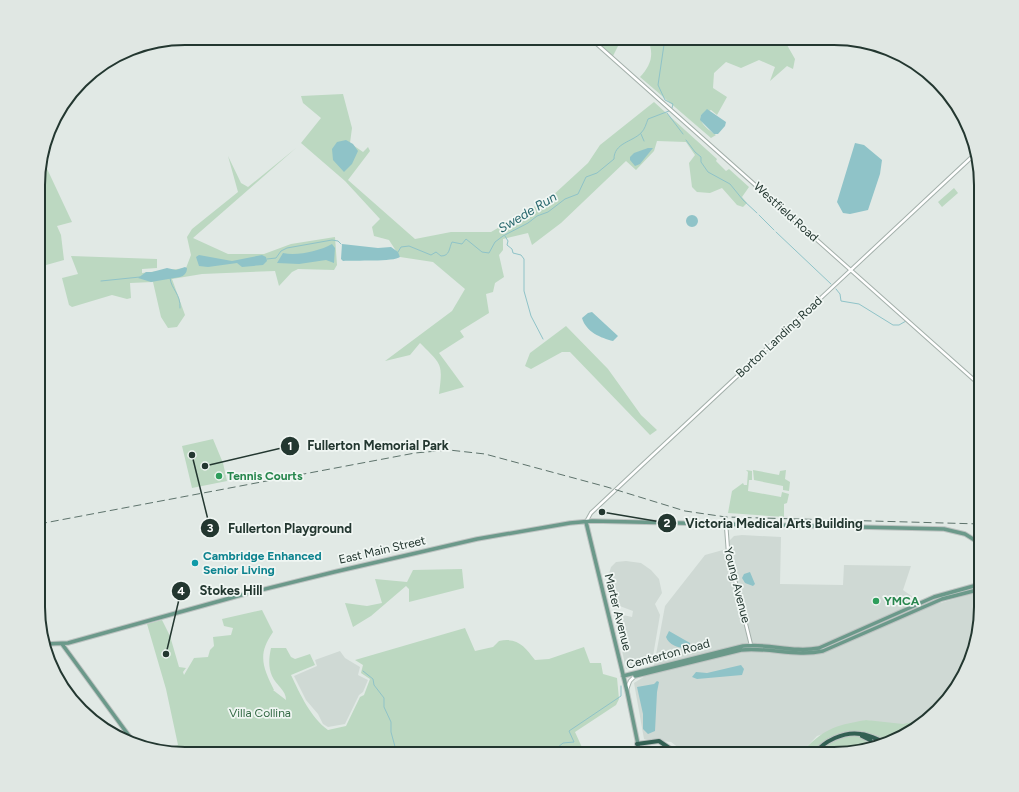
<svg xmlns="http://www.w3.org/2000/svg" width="1019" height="792" viewBox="0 0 1019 792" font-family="Figtree,sans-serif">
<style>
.built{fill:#cfd9d4}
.green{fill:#bcd8c1}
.water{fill:#8fc3c8}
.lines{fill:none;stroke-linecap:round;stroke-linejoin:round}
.stream{stroke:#8fc3c8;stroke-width:1}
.minor-casing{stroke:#a4b0ab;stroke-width:4.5}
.major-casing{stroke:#bdc3c1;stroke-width:5.5}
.highway-casing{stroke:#bdc3c1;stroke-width:6}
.minor{stroke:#fff;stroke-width:2.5}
.major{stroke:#6b998a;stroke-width:3.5}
.highway{stroke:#336053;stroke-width:4}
.rail{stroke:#5e736c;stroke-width:1;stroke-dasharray:8 4;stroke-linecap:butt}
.leisure-dot{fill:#2e9e5b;stroke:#f0f6f3;stroke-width:1.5}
.culture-dot{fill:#0f9aa8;stroke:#f0f6f3;stroke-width:1.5}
.labels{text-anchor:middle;stroke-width:3.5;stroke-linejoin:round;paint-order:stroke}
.street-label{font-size:12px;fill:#233730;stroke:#f0f6f3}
.leisure-label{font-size:12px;font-weight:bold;fill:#27864d;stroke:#f0f6f3;text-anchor:start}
.culture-label{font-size:12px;font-weight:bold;fill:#0d838f;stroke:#f0f6f3;text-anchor:start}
.park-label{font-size:12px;fill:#336944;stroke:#f0f6f3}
.water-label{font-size:13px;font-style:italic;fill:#25656b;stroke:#f0f6f3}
.rim{fill:none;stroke:#233730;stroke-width:2}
.leader{fill:none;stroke:#233730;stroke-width:1.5}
.callout-dot{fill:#233730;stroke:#f0f6f3;stroke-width:1.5}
.mark-label{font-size:12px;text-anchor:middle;font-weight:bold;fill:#fff}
.callout-label{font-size:13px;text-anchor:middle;font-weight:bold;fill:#233730;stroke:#f0f6f3;stroke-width:3.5;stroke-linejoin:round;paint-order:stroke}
</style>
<rect width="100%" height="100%" fill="#e1e9e5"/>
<path class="built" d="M 742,535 L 781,537 L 780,584 L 843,585 L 844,565 L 911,566 L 903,590 L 927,607 L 981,591 L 981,616 L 970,663 L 944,704 L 922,720 L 910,724 L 888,724 L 866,720 L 817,736 L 800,754 L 687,754 L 671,742 L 644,739 L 634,683 L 653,671 L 665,606 L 705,555 L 730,548 L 729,541 L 734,536 Z
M 626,561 L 641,563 L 651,570 L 659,579 L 662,593 L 655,604 L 660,615 L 652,662 L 626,669 L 614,613 L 632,617 L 633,611 L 617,605 L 608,577 L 611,567 L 616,562 Z
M 340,651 L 345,658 L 360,667 L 358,675 L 368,680 L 363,692 L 359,695 L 345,724 L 328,727 L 323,724 L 318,714 L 306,700 L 294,676 L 317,666 L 315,660 Z"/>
<path class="green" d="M 593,38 L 622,38 L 613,56 Z
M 647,38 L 778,38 L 780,40 L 783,38 L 795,59 L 793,69 L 787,66 L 770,81 L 775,67 L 759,60 L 741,68 L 726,62 L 714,73 L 713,88 L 727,97 L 717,115 L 711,110 L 701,115 C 699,124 709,130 716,135 L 711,138 L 640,77 C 651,65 655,54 647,38 Z
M 343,94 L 352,128 L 350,143 L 363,152 L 368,147 L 370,151 L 348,180 L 415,239 L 451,232 L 491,232 L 551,197 L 588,163 L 600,145 L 654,102 L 717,159 L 716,161 L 726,171 L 729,169 L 749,187 L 742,197 L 747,203 L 743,207 L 737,205 L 722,188 L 710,193 L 697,192 L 692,187 L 689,163 L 695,155 L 686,142 L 657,141 L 654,151 L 636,170 L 626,161 L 561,223 L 532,245 L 528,233 L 503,239 L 503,250 L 499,255 L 504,277 L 495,283 L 493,292 L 486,294 L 489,313 L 460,331 L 464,337 L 439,353 L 464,387 L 439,394 C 443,363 442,365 420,343 L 410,355 L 385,361 L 452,311 L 465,289 L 433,262 L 400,257 L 389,240 L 374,236 L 372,227 L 380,219 L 345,181 L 301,143 L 321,118 L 303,103 L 301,96 Z
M 296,148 L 193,238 L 228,254 L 264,254 L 291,244 L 335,237 L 337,265 L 334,270 L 298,269 L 292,272 L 279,286 L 275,271 L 202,274 L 172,279 L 185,315 L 177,327 L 168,328 L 161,317 L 153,282 L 130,283 L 131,298 L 127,299 L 112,295 L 72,307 L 69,305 L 62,278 L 78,274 L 71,256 L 157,259 L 157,268 L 142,269 L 142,273 L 186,268 L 191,255 L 187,237 L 192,229 L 238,192 L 228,156 L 241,183 L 248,187 Z
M 42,158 L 72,222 L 57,226 L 61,235 L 64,260 L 39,267 L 39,166 Z
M 954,188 L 958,193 L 942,207 L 938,202 Z
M 566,326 L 608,369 L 641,415 L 657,430 L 650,435 L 570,352 L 562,352 L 531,369 L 525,366 L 530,353 Z
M 213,439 L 223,463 L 227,481 L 192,488 L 182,446 Z
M 746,470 L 752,471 L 752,480 L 749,480 L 748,491 L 781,497 L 782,492 L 789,494 L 787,503 L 784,504 L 784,517 L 728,513 L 732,491 L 743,483 L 744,485 L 747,485 L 748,472 Z
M 753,470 L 779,475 L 780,471 L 786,470 L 785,479 L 790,482 L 789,491 L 783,490 L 783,486 L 754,480 Z
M 462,569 L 464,588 L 409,602 L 409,589 L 406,586 L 371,616 L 353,627 L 345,603 L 367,606 L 382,603 L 375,579 L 407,582 L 413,570 Z
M 262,610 L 273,632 C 257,655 263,667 274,690 L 273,690 L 286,700 C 286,690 276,685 272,676 C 268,667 269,657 271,648 L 286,648 L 291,657 L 295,659 L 310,654 L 315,665 L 291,675 C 300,694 311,718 328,730 L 346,726 L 360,697 L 364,695 L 370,679 L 361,673 L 363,665 L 355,660 L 465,628 L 475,651 L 493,647 L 499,641 C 518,637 525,647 535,660 L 549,659 L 584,647 L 590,663 L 601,663 L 603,674 L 617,678 L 619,699 L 616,705 L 575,732 L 585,754 L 581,754 L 576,748 L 565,754 L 176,754 L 160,750 L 178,745 L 166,689 L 147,624 L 162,620 L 170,636 L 179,667 L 186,668 L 183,672 L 184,675 L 194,658 L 208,657 L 210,650 L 214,646 L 213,637 L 231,635 L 233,628 L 224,626 L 222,619 Z
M 866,720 L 903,724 L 922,720 L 890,743 L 834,754 L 800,754 C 824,729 832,726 866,720 Z"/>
<path class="water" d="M 707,109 L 726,122 L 725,126 L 718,134 L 714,134 L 700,120 L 701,115 Z
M 346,140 L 353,144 L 358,151 L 352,164 L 344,172 L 333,160 L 332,149 L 337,142 Z
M 855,143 L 864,145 L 882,160 L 880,174 L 868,210 L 850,214 L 843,213 L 837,202 Z
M 648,148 L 653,148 L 640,164 L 635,166 L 630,160 L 630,157 L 634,153 Z
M686 221a6 6 0 1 1 12 0a6 6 0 1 1-12 0Z
M 332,244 L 335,248 L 334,263 L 326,260 L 299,264 L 277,263 L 283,253 C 297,256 320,251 332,244 Z
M 342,244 L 378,248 L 391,247 L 398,252 L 400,257 C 394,262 354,260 343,261 L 341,259 Z
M 199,255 L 232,261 L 262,255 L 266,257 L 267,261 L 263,265 L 242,267 L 237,263 L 208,267 L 199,266 L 196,257 Z
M 185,267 L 187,268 C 187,273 184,276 180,277 L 151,282 L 138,278 L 146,272 L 152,272 L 167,268 L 176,270 Z
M 592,312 L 618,336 L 613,341 C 601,338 586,332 582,318 L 588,313 Z
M 750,572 L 755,584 L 753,586 L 745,583 L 742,578 L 744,574 Z
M 669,631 L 690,643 L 690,648 C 681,649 669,646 666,637 Z
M 741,665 L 744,669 L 742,675 L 697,679 L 692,677 L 696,672 L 707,673 Z
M 657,681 L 659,682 L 657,692 L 655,731 L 648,734 L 643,729 L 643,714 L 637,687 L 654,684 Z"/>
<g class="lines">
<path class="stream" d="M 665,38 L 658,85 L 665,100 L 673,104 L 672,108
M 667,113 L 683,134
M 641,134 L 644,141
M 686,140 L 695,152 L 701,157 L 701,162 L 708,172 L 730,184 L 743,200 L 757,213
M 759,215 L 774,230
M 776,232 L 831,284
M 505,236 L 508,241 L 507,245 L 512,249 L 513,253 L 521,255 L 524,259 L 524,291 L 531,316 L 543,339
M 398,252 L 401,247 L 409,246 L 431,255 L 436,252 L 441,256 C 450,256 449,248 452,242 L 462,244 L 466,239 L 482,252 L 489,253 L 495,242 L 503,236 L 528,223 L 537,216 L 548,212 L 565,199 L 578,194 L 586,177 L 597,173 L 614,159 C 614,143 632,142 641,133 C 645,129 646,124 648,119 L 669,111
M 267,259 L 276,258 L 281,251 L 287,248 L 332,240 L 338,241 L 341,244
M 170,278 C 171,289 181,294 180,308
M 101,281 L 140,277
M 836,289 L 840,294 L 841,301 L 859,304 L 893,325 L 899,325 L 906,321
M 363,671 L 373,679 L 374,685 L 384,698 L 384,707 L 391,722 L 391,732 L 397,754
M 550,754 L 563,743 L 574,742 L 569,731 L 621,696 L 621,686"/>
<g class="minor-casing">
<path id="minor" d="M 590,38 L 981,386
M 586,522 L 591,513 L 641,466 L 975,154
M 726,524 L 728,551 L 751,645
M 627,689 L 630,681 L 635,676"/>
</g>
<g class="major-casing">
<path id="major" d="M 586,522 L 627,691 L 640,754
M 46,644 L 68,643 L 245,594 L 334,572 L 477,539 L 570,523 L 592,521 L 944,529 L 965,534 L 981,544
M 62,644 L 135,744
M 623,676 L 743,646 C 768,643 793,653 819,648 L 934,597 L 981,584
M 635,676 L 741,650 C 769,647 796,657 823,651 L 942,599 L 981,589"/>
</g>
<g class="highway-casing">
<path id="highway" d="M 862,736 L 870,740 L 874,746
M 637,744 L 659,741 L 678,754
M 814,754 C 824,741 844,731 861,734 C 870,735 878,740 887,743"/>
</g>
<use href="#minor" class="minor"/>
<use href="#major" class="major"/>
<use href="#highway" class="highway"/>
<path class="rail" d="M 39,524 L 415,453 L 449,450 L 485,454 L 607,487 L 685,511 L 726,517 L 981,524"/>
</g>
<g class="leisure-dot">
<circle cx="219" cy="476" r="4"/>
<circle cx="876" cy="601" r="4"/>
</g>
<circle class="culture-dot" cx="195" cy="563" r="4"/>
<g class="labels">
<g class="street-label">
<text transform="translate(786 212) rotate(42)" y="4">Westfield Road</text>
<text transform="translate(779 337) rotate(-43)" y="4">Borton Landing Road</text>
<text transform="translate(382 550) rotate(-13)" y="4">East Main Street</text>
<text transform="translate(737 585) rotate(76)" y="4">Young Avenue</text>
<text transform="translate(618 612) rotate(76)" y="4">Marter Avenue</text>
<text transform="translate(668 654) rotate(-15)" y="4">Centerton Road</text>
</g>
<g class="leisure-label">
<text x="227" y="480">Tennis Courts</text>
<text x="884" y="605">YMCA</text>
</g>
<g class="culture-label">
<text x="203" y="560">Cambridge Enhanced<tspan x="203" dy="14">Senior Living</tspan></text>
</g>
<g class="park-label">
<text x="260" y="717">Villa Collina</text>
</g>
<g class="water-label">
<text transform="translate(527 212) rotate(-31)" y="5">Swede Run</text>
</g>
</g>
<path d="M0 0H1019V792H0ZM185 45H834A140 140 0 0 1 974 185V607A140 140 0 0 1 834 747H185A140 140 0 0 1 45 607V185A140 140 0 0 1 185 45Z" fill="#e0e7e3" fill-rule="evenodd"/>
<path class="rim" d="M185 45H834A140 140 0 0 1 974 185V607A140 140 0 0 1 834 747H185A140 140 0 0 1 45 607V185A140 140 0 0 1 185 45Z"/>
<path class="leader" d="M205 466L290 446M602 512L667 523M192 455L210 528M166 654L181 591"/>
<g class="callout-dot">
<circle cx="205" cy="466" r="4"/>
<circle cx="602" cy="512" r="4"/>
<circle cx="192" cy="455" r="4"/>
<circle cx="166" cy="654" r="4"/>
<circle cx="290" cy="446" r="10"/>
<circle cx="667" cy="523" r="10"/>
<circle cx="210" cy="528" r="10"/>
<circle cx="181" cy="591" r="10"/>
</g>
<g class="mark-label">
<text x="290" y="450">1</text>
<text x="667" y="527">2</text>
<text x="210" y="532">3</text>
<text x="181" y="595">4</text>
</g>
<g class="callout-label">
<text x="378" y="450">Fullerton Memorial Park</text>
<text x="774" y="528">Victoria Medical Arts Building</text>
<text x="290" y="533">Fullerton Playground</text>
<text x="231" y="595">Stokes Hill</text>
</g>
</svg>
